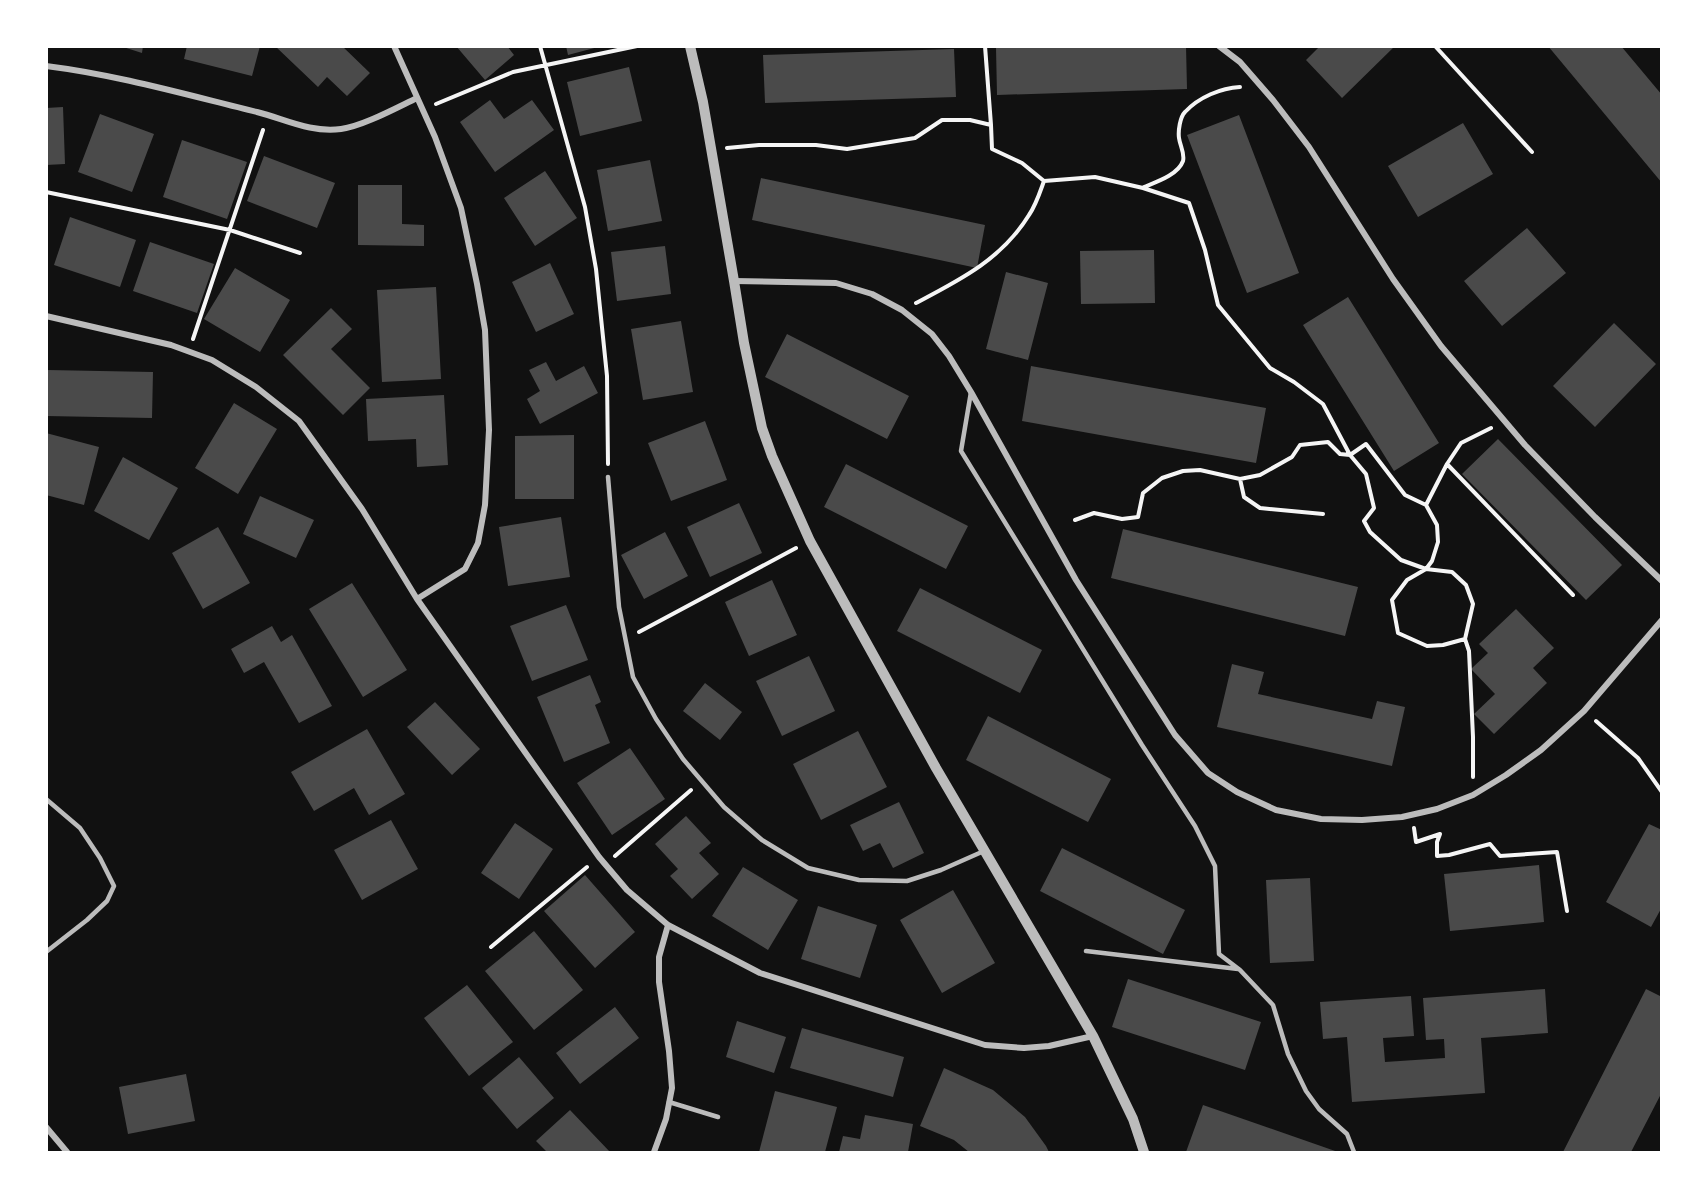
<svg xmlns="http://www.w3.org/2000/svg" width="1708" height="1199" viewBox="0 0 1708 1199" font-family="'Times New Roman',serif">
<style>
.building{fill:#4a4a4a}
.lines{fill:none;stroke-linecap:round;stroke-linejoin:round}
.path{stroke:#f5f5f5;stroke-width:4}
.service{stroke:#bcbcbc;stroke-width:4.5}
.minor{stroke:#bcbcbc;stroke-width:6}
.tertiary{stroke:#bcbcbc;stroke-width:10}
</style>
<rect width="100%" height="100%" fill="#111"/>
<path class="building" d="M 120,46 L 143,46 L 142,53 Z
M 187,46 L 260,46 L 252,76 L 184,59 Z
M 275,46 L 342,46 L 370,73 L 347,96 L 327,77 L 318,87 Z
M 456,46 L 507,46 L 514,55 L 485,80 Z
M 566,46 L 598,46 L 598,47 L 568,55 Z
M 1040,46 L 1186,46 L 1187,89 L 997,95 L 996,48 Z
M 1320,46 L 1395,46 L 1342,98 L 1306,60 Z
M 1548,46 L 1621,46 L 1662,95 L 1662,183 Z
M 954,49 L 956,97 L 765,103 L 763,55 Z
M 629,67 L 642,121 L 580,136 L 567,82 Z
M 490,100 L 504,119 L 532,100 L 554,130 L 495,172 L 460,122 Z
M 63,107 L 65,164 L 46,165 L 46,108 Z
M 100,114 L 154,134 L 132,192 L 78,172 Z
M 1239,115 L 1299,273 L 1247,293 L 1187,135 Z
M 1463,123 L 1493,174 L 1418,217 L 1388,166 Z
M 182,140 L 247,162 L 227,219 L 163,197 Z
M 264,156 L 335,183 L 317,228 L 247,201 Z
M 650,160 L 662,221 L 608,231 L 597,170 Z
M 545,171 L 577,218 L 535,246 L 504,198 Z
M 761,178 L 985,225 L 977,268 L 752,220 Z
M 358,185 L 402,185 L 402,224 L 424,225 L 424,246 L 358,245 Z
M 70,217 L 136,240 L 120,287 L 54,265 Z
M 1527,228 L 1566,273 L 1502,326 L 1464,281 Z
M 150,242 L 214,264 L 197,313 L 133,291 Z
M 665,246 L 671,294 L 617,301 L 611,252 Z
M 1154,250 L 1155,303 L 1081,304 L 1080,251 Z
M 550,263 L 574,314 L 536,332 L 512,282 Z
M 235,268 L 290,300 L 260,352 L 204,319 Z
M 1006,272 L 1048,283 L 1028,360 L 986,349 Z
M 436,287 L 441,379 L 382,382 L 377,290 Z
M 1348,297 L 1439,443 L 1394,471 L 1303,325 Z
M 331,308 L 352,329 L 331,349 L 370,388 L 343,415 L 283,355 Z
M 681,321 L 693,392 L 643,400 L 631,329 Z
M 1614,323 L 1656,364 L 1595,427 L 1553,386 Z
M 787,334 L 909,396 L 887,439 L 765,377 Z
M 546,362 L 556,381 L 584,366 L 598,393 L 540,424 L 527,399 L 540,391 L 529,370 Z
M 1031,366 L 1266,408 L 1256,463 L 1022,421 Z
M 47,370 L 153,372 L 152,418 L 46,416 Z
M 444,395 L 448,465 L 417,467 L 416,439 L 368,441 L 366,399 Z
M 234,403 L 277,429 L 238,494 L 195,468 Z
M 705,421 L 727,480 L 671,501 L 648,443 Z
M 46,433 L 99,447 L 84,505 L 46,495 Z
M 574,435 L 574,499 L 515,499 L 515,436 Z
M 1498,439 L 1622,565 L 1586,600 L 1462,474 Z
M 123,457 L 178,488 L 149,540 L 94,511 Z
M 846,464 L 968,526 L 946,569 L 824,507 Z
M 260,496 L 314,520 L 296,558 L 243,534 Z
M 739,503 L 762,553 L 710,577 L 687,527 Z
M 561,517 L 570,577 L 508,586 L 499,527 Z
M 218,527 L 250,583 L 203,609 L 172,553 Z
M 1123,529 L 1358,587 L 1345,636 L 1111,578 Z
M 665,532 L 688,576 L 644,599 L 621,555 Z
M 772,580 L 797,635 L 749,656 L 725,602 Z
M 352,583 L 407,670 L 363,697 L 309,609 Z
M 920,588 L 1042,650 L 1020,693 L 897,631 Z
M 566,605 L 588,660 L 532,681 L 510,626 Z
M 1516,609 L 1554,648 L 1533,668 L 1547,683 L 1494,734 L 1474,714 L 1495,694 L 1471,669 L 1488,653 L 1479,644 Z
M 272,626 L 281,642 L 292,635 L 332,706 L 299,723 L 264,662 L 244,673 L 231,649 Z
M 809,656 L 835,711 L 782,736 L 756,681 Z
M 1232,664 L 1264,672 L 1258,694 L 1372,719 L 1377,701 L 1405,707 L 1392,766 L 1217,727 Z
M 590,675 L 601,702 L 595,705 L 610,743 L 564,762 L 537,697 Z
M 705,683 L 742,712 L 720,740 L 683,711 Z
M 435,702 L 480,749 L 452,775 L 407,727 Z
M 988,716 L 1111,779 L 1088,822 L 966,760 Z
M 367,729 L 405,794 L 369,815 L 354,788 L 314,811 L 291,772 Z
M 858,731 L 887,787 L 821,820 L 793,764 Z
M 630,748 L 665,799 L 612,835 L 577,783 Z
M 899,802 L 924,853 L 893,868 L 880,843 L 863,851 L 850,825 Z
M 686,816 L 711,843 L 699,853 L 719,874 L 692,899 L 670,876 L 678,869 L 655,844 Z
M 391,820 L 418,869 L 362,900 L 334,850 Z
M 515,823 L 553,849 L 519,899 L 481,873 Z
M 1649,824 L 1662,830 L 1662,907 L 1651,927 L 1606,902 Z
M 1062,848 L 1185,910 L 1163,954 L 1040,891 Z
M 1539,865 L 1544,922 L 1450,931 L 1444,874 Z
M 743,867 L 798,900 L 768,950 L 712,916 Z
M 585,875 L 635,932 L 595,968 L 544,911 Z
M 1310,878 L 1314,961 L 1270,963 L 1266,880 Z
M 953,890 L 995,963 L 942,993 L 900,920 Z
M 818,906 L 877,925 L 860,978 L 801,959 Z
M 534,931 L 583,990 L 534,1030 L 485,971 Z
M 1128,979 L 1261,1022 L 1245,1070 L 1112,1027 Z
M 467,985 L 513,1042 L 469,1076 L 424,1018 Z
M 1545,989 L 1548,1033 L 1481,1038 L 1485,1093 L 1352,1102 L 1347,1037 L 1323,1039 L 1320,1002 L 1411,996 L 1414,1036 L 1383,1038 L 1385,1062 L 1445,1058 L 1444,1039 L 1426,1040 L 1423,998 Z
M 1646,989 L 1662,997 L 1662,1092 L 1631,1152 L 1563,1152 Z
M 615,1007 L 639,1038 L 580,1084 L 556,1053 Z
M 737,1021 L 786,1037 L 774,1073 L 726,1057 Z
M 802,1028 L 904,1057 L 893,1097 L 790,1068 Z
M 519,1057 L 554,1098 L 517,1129 L 482,1088 Z
M 944,1068 L 993,1090 L 1025,1117 L 1046,1146 L 1049,1152 L 969,1152 L 954,1140 L 920,1126 Z
M 186,1074 L 195,1121 L 128,1134 L 119,1087 Z
M 775,1091 L 837,1107 L 825,1152 L 759,1152 Z
M 1203,1105 L 1338,1152 L 1186,1152 Z
M 570,1110 L 610,1152 L 547,1152 L 536,1141 Z
M 865,1115 L 913,1124 L 908,1152 L 839,1152 L 843,1136 L 860,1139 Z"/>
<g class="lines">
<path class="path" d="M 540,46 L 585,207 L 596,269 L 607,376 L 608,464
M 1435,46 L 1532,152
M 436,104 L 513,72 L 637,46
M 727,148 L 759,145 L 816,145 L 847,149 L 915,138 L 942,120 L 970,120 L 991,125 L 985,46
M 1044,181 L 1095,177 L 1143,188 L 1189,203 L 1205,250 L 1218,305 L 1270,368 L 1294,382 L 1323,404 L 1350,455 L 1366,474 L 1374,508 L 1364,521 L 1370,532 L 1401,560 L 1426,569 L 1452,572 L 1466,585 L 1473,604 L 1465,639 L 1469,651 L 1473,737 L 1473,777
M 1144,187 C 1156,182 1178,175 1183,161 C 1185,153 1180,146 1179,138 C 1178,131 1180,117 1185,112 C 1199,97 1221,88 1240,87
M 46,192 L 230,230 L 300,253
M 916,303 C 960,280 1002,259 1029,215 C 1036,205 1040,192 1044,181 L 1022,163 L 992,149 L 991,125
M 193,339 L 263,130
M 1447,464 L 1573,595
M 1240,479 L 1244,497 L 1260,508 L 1323,514
M 1075,520 L 1094,513 L 1122,519 L 1138,517 L 1143,493 L 1162,478 L 1183,471 L 1200,470 L 1240,479 L 1260,475 L 1292,457 L 1300,445 L 1328,442 L 1340,454 L 1350,455 L 1366,444 L 1405,495 L 1426,505
M 639,632 L 796,548
M 1465,639 L 1443,645 L 1427,646 L 1398,633 L 1392,600 L 1407,580 L 1426,569 L 1432,561 L 1438,542 L 1437,525 L 1426,505 L 1447,464 L 1461,443 L 1491,428
M 1596,721 L 1638,758 L 1662,792
M 1414,828 L 1416,842 L 1440,834 L 1437,842 L 1437,856 L 1449,855 L 1490,844 L 1500,856 L 1557,852 L 1567,911
M 615,856 L 691,790
M 491,947 L 587,867"/>
<path class="service" d="M 971,392 L 961,451 L 1142,745 L 1195,826 L 1215,866 L 1219,954 L 1240,970 L 1273,1005 L 1288,1054 L 1306,1091 L 1319,1109 L 1347,1134 L 1354,1152
M 608,477 L 619,607 L 633,677 L 656,719 L 683,759 L 724,807 L 762,840 L 808,868 L 859,880 L 907,881 L 941,870 L 984,851
M 46,799 L 80,828 L 100,858 L 114,886 L 107,901 L 87,920 L 46,952
M 1086,951 L 1238,969
M 669,1102 L 718,1117"/>
<path class="minor" d="M 394,46 L 435,137 L 461,208 L 477,284 L 485,330 L 489,430 L 485,505 L 478,543 L 465,569 L 417,599
M 1219,46 L 1240,62 L 1273,100 L 1309,147 L 1393,279 L 1441,346 L 1525,445 L 1595,517 L 1662,581
M 46,66 C 118,75 187,95 257,112 C 285,119 310,133 341,129 C 363,126 396,108 417,98
M 734,281 L 836,283 L 872,294 L 902,310 L 932,334 L 949,356 L 971,392 L 1076,580 L 1175,735 L 1208,773 L 1237,792 L 1276,810 L 1321,819 L 1362,820 L 1402,817 L 1437,809 L 1473,795 L 1506,775 L 1541,750 L 1584,711 L 1662,620
M 46,316 L 171,345 L 212,360 L 256,387 L 299,421 L 362,509 L 417,599 L 599,857 L 627,890 L 668,925 L 760,973 L 985,1045 L 1024,1048 L 1049,1046 L 1093,1036
M 46,1127 L 67,1152
M 654,1152 L 666,1119 L 672,1088 L 669,1051 L 659,982 L 659,957 L 668,925"/>
<path class="tertiary" d="M 690,46 L 703,102 L 734,281 L 744,343 L 762,428 L 772,456 L 810,541 L 936,768 L 1093,1036 L 1133,1119 L 1144,1152"/>
</g>
<rect width="1708" height="1199" fill="none" stroke="#ffffff" stroke-width="96"/>
</svg>
